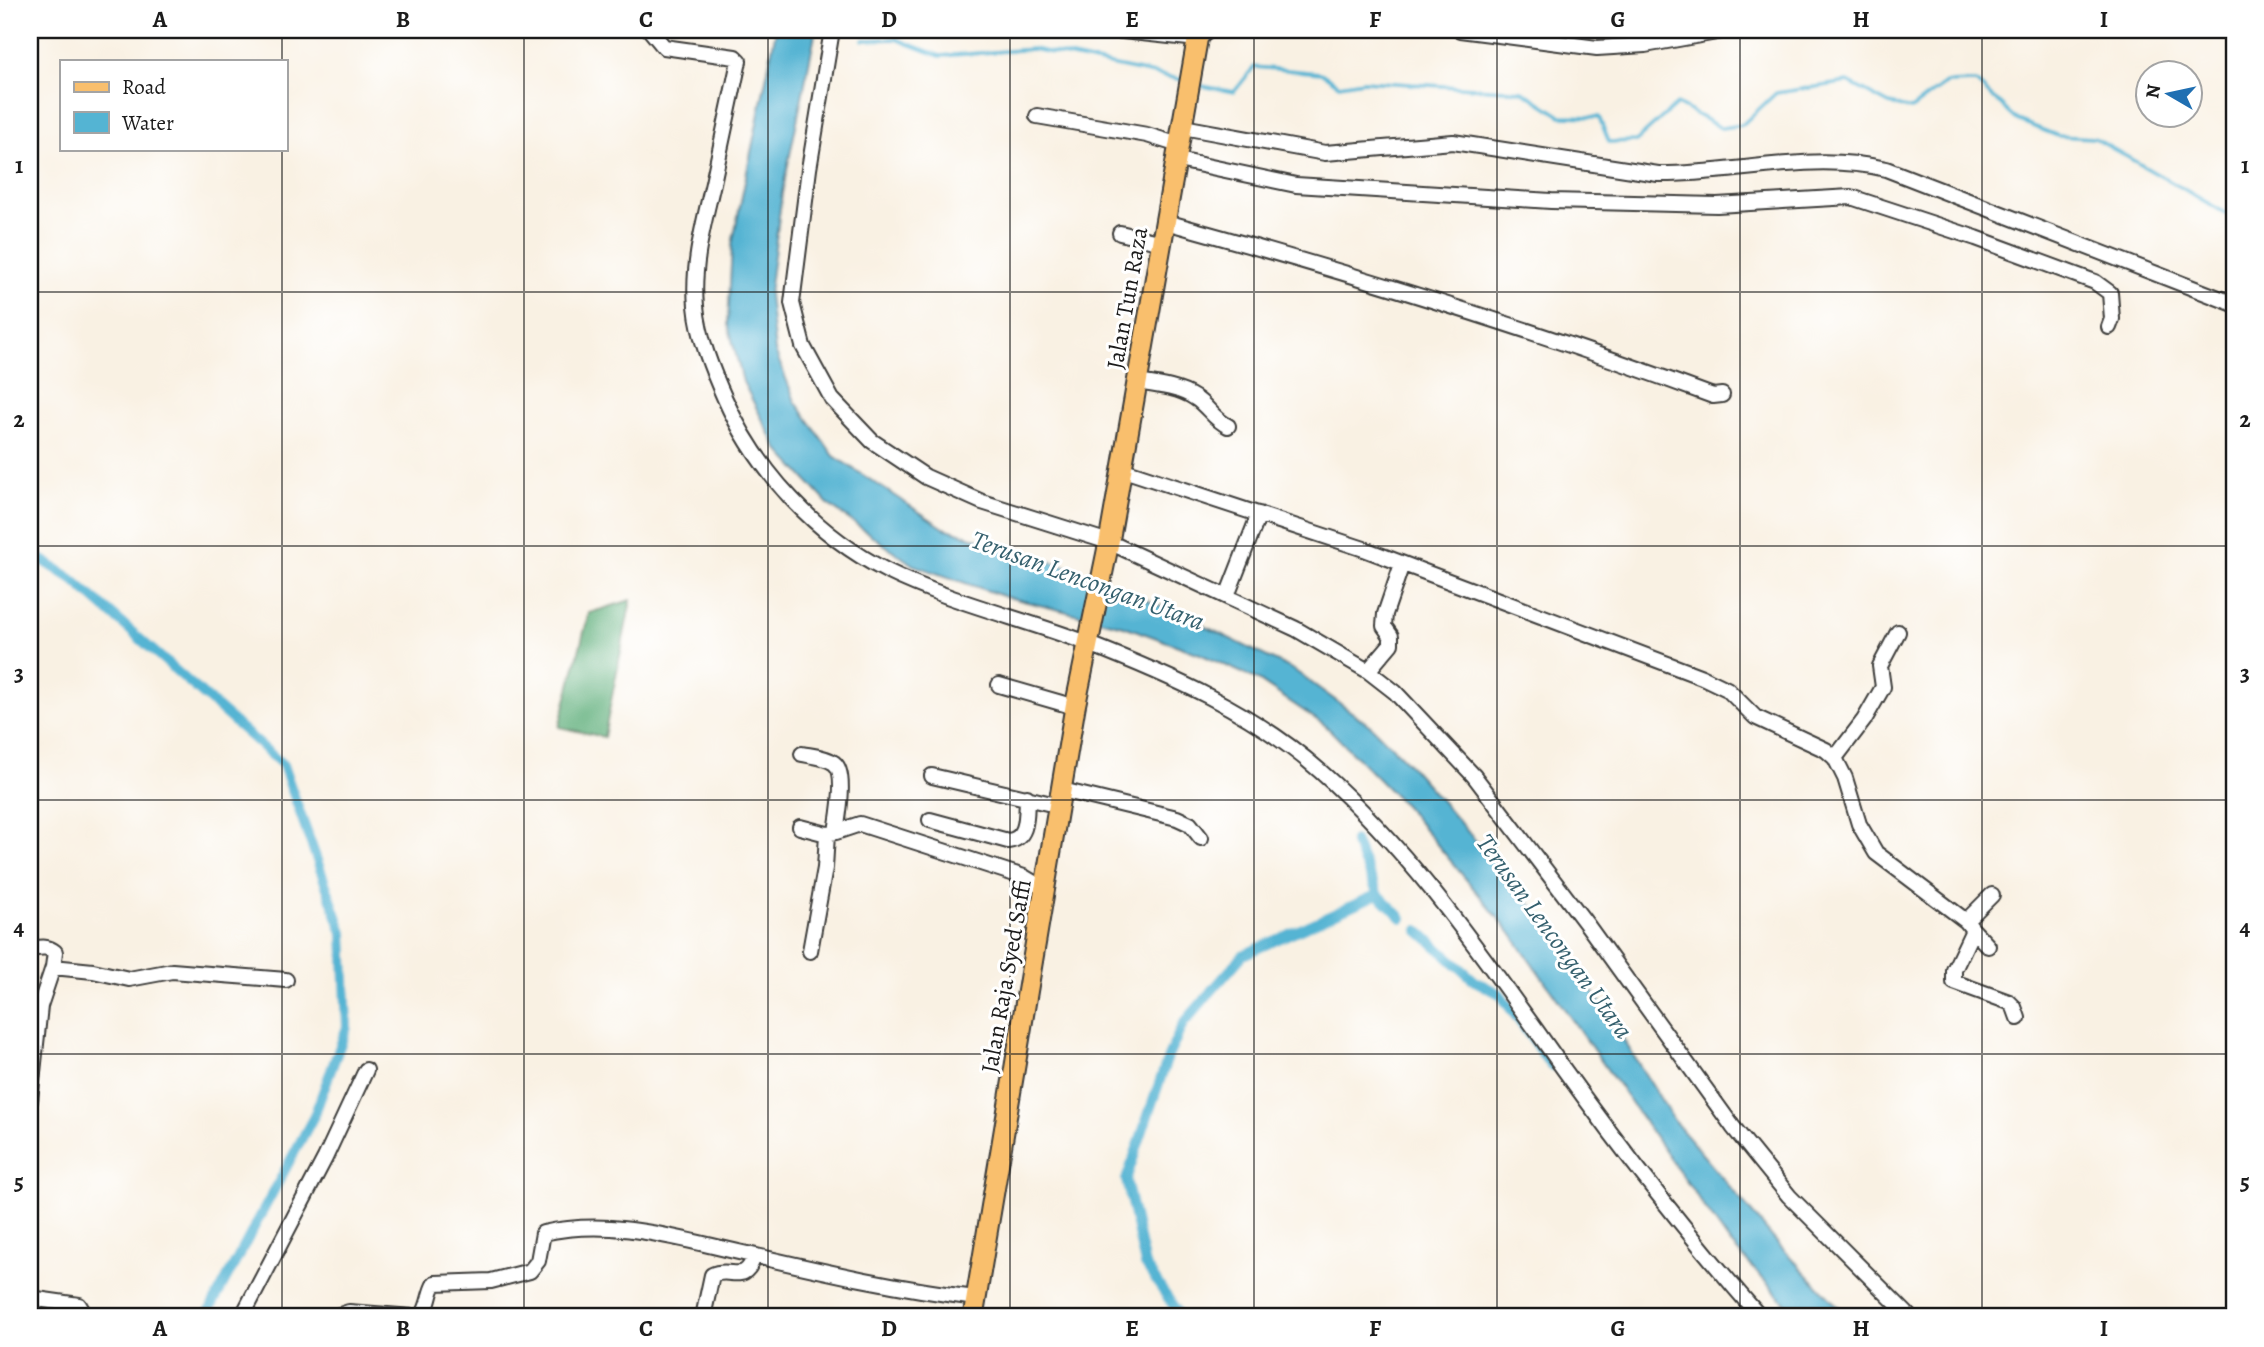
<svg xmlns="http://www.w3.org/2000/svg" width="2264" height="1347" viewBox="0 0 2264 1347" font-family="Alegreya,serif">
<style>
.forest{fill:#5faf7a;stroke:#3e664b;stroke-width:2}
.water{fill:#54b4d3;stroke:#386878;stroke-width:2}
.lines{fill:none;stroke-linecap:round;stroke-linejoin:round}
.stream{stroke:#54b4d3;stroke-width:3.5}
.canal{stroke:#54b4d3;stroke-width:10}
.minor-casing{stroke:#3d3c3a;stroke-width:18}
.major-casing{stroke:#3d3c3a;stroke-width:23}
.minor{stroke:#fff;stroke-width:14}
.major{stroke:#f9bf6d;stroke-width:19}
.grid{fill:none;stroke:#1c1c1c;stroke-width:2;stroke-opacity:0.55}
.labels{text-anchor:middle;stroke-width:6;stroke-linejoin:round;paint-order:stroke}
.street-label{font-size:24px;fill:#1c1c1c;stroke:#fff}
.water-label{font-size:26px;font-style:italic;fill:#35606e;stroke:#fff}
.neatline{fill:none;stroke:#1c1c1c;stroke-width:2.5}
.grid-label{font-size:23px;text-anchor:middle;font-weight:bold;fill:#1c1c1c}
</style>
<rect width="100%" height="100%" fill="#fff"/>
<filter id="ink" filterUnits="userSpaceOnUse"><feTurbulence type="fractalNoise" baseFrequency=".0143" numOctaves="2"/><feDisplacementMap in="SourceGraphic" scale="14" xChannelSelector="R" yChannelSelector="G"/><feConvolveMatrix kernelMatrix="1 2 1 2 8 2 1 2 1" color-interpolation-filters="sRGB"/></filter>
<filter id="wash" filterUnits="userSpaceOnUse"><feTurbulence type="fractalNoise" baseFrequency=".00686" numOctaves="4" result="noise"/><feDisplacementMap in="SourceGraphic" scale="28" xChannelSelector="R" yChannelSelector="G"/><feGaussianBlur stdDeviation="1.57" result="paint"/><feColorMatrix in="noise" values="0 0 0 0 0 0 0 0 0 0 0 0 0 0 0 0 0 1.4 0 .05"/><feComposite in="paint" operator="in"/></filter>
<g filter="url(#wash)">
<rect width="100%" height="100%" fill="#f9f1e3"/>
<path class="forest" d="M 631,600 L 604,737 L 559,727 L 589,613 Z"/>
<path class="water" d="M 776,30 L 816,30 L 782,193 L 769,294 L 775,351 L 795,401 L 834,456 L 944,528 L 1068,567 L 1182,615 L 1294,670 L 1372,727 L 1410,765 L 1560,938 L 1675,1122 L 1779,1245 L 1848,1317 L 1798,1317 L 1730,1243 L 1510,932 L 1405,806 L 1326,726 L 1258,680 L 1200,654 L 1124,626 L 1003,596 L 913,565 L 829,505 L 777,448 L 743,382 L 728,324 L 732,245 Z"/>
<g class="lines">
<path class="stream" d="M 863,40 L 896,39 L 940,56 L 1033,49 L 1183,80
M 1197,85 L 1234,92 L 1254,67 L 1321,73 L 1339,85 L 1363,81 L 1522,91 L 1561,116 L 1599,117 L 1609,142 L 1636,141 L 1677,104 L 1721,128 L 1742,125 L 1776,93 L 1848,82 L 1889,104 L 1911,109 L 1946,83 L 1976,82 L 2017,120 L 2058,136 L 2094,138 L 2234,218"/>
<path class="canal" d="M 30,552 L 72,579 L 283,765 L 343,933 L 347,1027 L 314,1116 L 206,1317
M 1354,841 L 1378,894
M 1418,930 L 1475,981 L 1500,994 L 1551,1066
M 1181,1317 L 1145,1265 L 1126,1180 L 1168,1057 L 1183,1024 L 1243,955 L 1378,894 L 1402,918"/>
</g>
</g>
<g filter="url(#ink)">
<g class="lines">
<g class="minor-casing">
<path id="minor" d="M 650,30 L 664,47 L 735,57 L 739,61 C 730,102 722,142 713,183 C 704,223 692,264 696,306 C 699,338 712,370 725,399 C 757,471 816,535 887,571 C 950,602 1021,618 1087,643 C 1171,676 1252,711 1320,771 C 1408,849 1473,942 1541,1037 C 1609,1134 1682,1228 1760,1317
M 832,30 L 809,169 L 792,303 L 803,346 L 832,399 L 872,441 L 926,477 L 982,502 L 1109,542 L 1296,629 L 1368,671 L 1395,692 L 1474,776 L 1588,926 L 1733,1127 L 1789,1196 L 1910,1317
M 1113,30 L 1198,39 L 1209,30
M 1460,30 L 1597,48 L 1645,45 L 1728,30
M 1037,116 L 1147,135 L 1179,145
M 1183,127 L 1325,153 L 1453,142 L 1658,174 C 1733,175 1811,151 1886,169 L 2234,304
M 1178,160 L 1296,185 L 1551,201 L 1717,205 L 1851,197 L 1976,238 L 2095,282 L 2110,293 L 2112,319 L 2109,327
M 1166,222 C 1351,273 1534,329 1713,396 L 1722,395
M 1120,233 L 1162,243
M 1136,382 C 1156,385 1178,387 1195,398 C 1208,406 1213,419 1228,426
M 1121,469 L 1364,549 L 1702,677 L 1727,689 L 1755,717 L 1826,750 L 1835,758 L 1845,778 L 1859,824 L 1876,853 L 1966,921 L 1973,930 L 1954,970 L 1954,982 L 2009,1002 L 2014,1007 L 2018,1018
M 1227,596 L 1259,514
M 1368,671 L 1391,644 L 1391,636 L 1384,626 L 1385,614 L 1402,564
M 999,685 L 1075,707
M 802,754 C 812,756 826,757 834,763 C 847,772 838,818 836,832 L 860,824 L 1024,877 L 1046,890
M 1835,758 L 1864,720 L 1883,687 L 1880,666 L 1898,632
M 932,776 L 1060,806
M 1062,790 L 1177,818 L 1190,824 L 1201,838
M 930,820 L 1008,841 C 1029,839 1026,815 1027,797
M 800,827 L 827,834
M 1966,921 L 1992,895
M 1973,930 L 1988,946
M 30,949 C 39,948 47,945 55,952 L 53,967
M 810,951 L 825,868 L 827,834 L 836,832
M 30,1101 L 40,1006 L 53,967 L 93,971 L 129,979 L 172,971 L 286,980
M 30,1298 L 79,1305 L 86,1317
M 242,1317 L 325,1158 L 366,1070
M 334,1317 L 349,1312 L 413,1317
M 421,1317 C 430,1307 428,1294 435,1283 L 491,1281 L 530,1271 L 538,1261 L 543,1233 C 616,1217 681,1240 752,1255 C 826,1272 900,1289 976,1298
M 703,1317 L 712,1275 C 730,1266 745,1286 754,1256"/>
</g>
<g class="major-casing">
<path id="major" d="M 973,1317 L 1075,707 L 1109,542 L 1199,30"/>
</g>
<use href="#minor" class="minor"/>
<use href="#major" class="major"/>
</g>
</g>
<path class="grid" d="M 282,30 L 282,61M 524,30 L 524,1317M 768,30 L 768,1317M 1010,30 L 1010,1317M 1254,30 L 1254,1317M 1497,30 L 1497,1317M 1740,30 L 1740,1317M 1982,30 L 1982,1317M 282,149 L 282,1317M 30,292 L 2234,292M 30,546 L 2234,546M 30,800 L 2234,800M 30,1054 L 2234,1054"/>
<g class="labels">
<g class="street-label">
<text transform="translate(1127 298) rotate(-80)" y="8">Jalan Tun Raza</text>
<text transform="translate(1006 976) rotate(-80)" y="8">Jalan Raja Syed Saffi</text>
</g>
<g class="water-label">
<text transform="translate(1088 580) rotate(20)" y="9">Terusan Lencongan Utara</text>
<text transform="translate(1555 936) rotate(54)" y="9">Terusan Lencongan Utara</text>
</g>
</g>
<rect width="2264" height="1347" fill="none" stroke="#fff" stroke-width="77"/>
<rect x="60" y="60" width="228" height="91" fill="#ffffff" stroke="#a4a4a4" stroke-width="2"/>
<rect x="74" y="82" width="35" height="10" fill="#f9bf6d" stroke="#a4a4a4" stroke-width="2"/>
<text x="122" y="94" font-size="21" fill="#1c1c1c">Road</text>
<rect x="74" y="112" width="35" height="21" fill="#54b4d3" stroke="#a4a4a4" stroke-width="2"/>
<text x="122" y="130" font-size="21" fill="#1c1c1c">Water</text>
<g transform="translate(2169 94) rotate(279)"><circle r="33" fill="#ffffff" stroke="#a4a4a4" stroke-width="2"/>
<path d="M0-5L12 26L0 18L-12 26Z" fill="#1f6fb2"/>
<text y="-10" font-size="19" font-weight="bold" text-anchor="middle" fill="#1c1c1c">N</text>
</g>
<rect x="38" y="38" width="2188" height="1270" class="neatline"/>
<g class="grid-label">
<text x="160" y="27">A</text>
<text x="403" y="27">B</text>
<text x="646" y="27">C</text>
<text x="889" y="27">D</text>
<text x="1132" y="27">E</text>
<text x="1375" y="27">F</text>
<text x="1618" y="27">G</text>
<text x="1861" y="27">H</text>
<text x="2104" y="27">I</text>
<text x="19" y="173">1</text>
<text x="2245" y="173">1</text>
<text x="19" y="427">2</text>
<text x="2245" y="427">2</text>
<text x="19" y="681">3</text>
<text x="2245" y="681">3</text>
<text x="19" y="935">4</text>
<text x="2245" y="935">4</text>
<text x="19" y="1189">5</text>
<text x="2245" y="1189">5</text>
<text x="160" y="1336">A</text>
<text x="403" y="1336">B</text>
<text x="646" y="1336">C</text>
<text x="889" y="1336">D</text>
<text x="1132" y="1336">E</text>
<text x="1375" y="1336">F</text>
<text x="1618" y="1336">G</text>
<text x="1861" y="1336">H</text>
<text x="2104" y="1336">I</text>
</g>
</svg>
